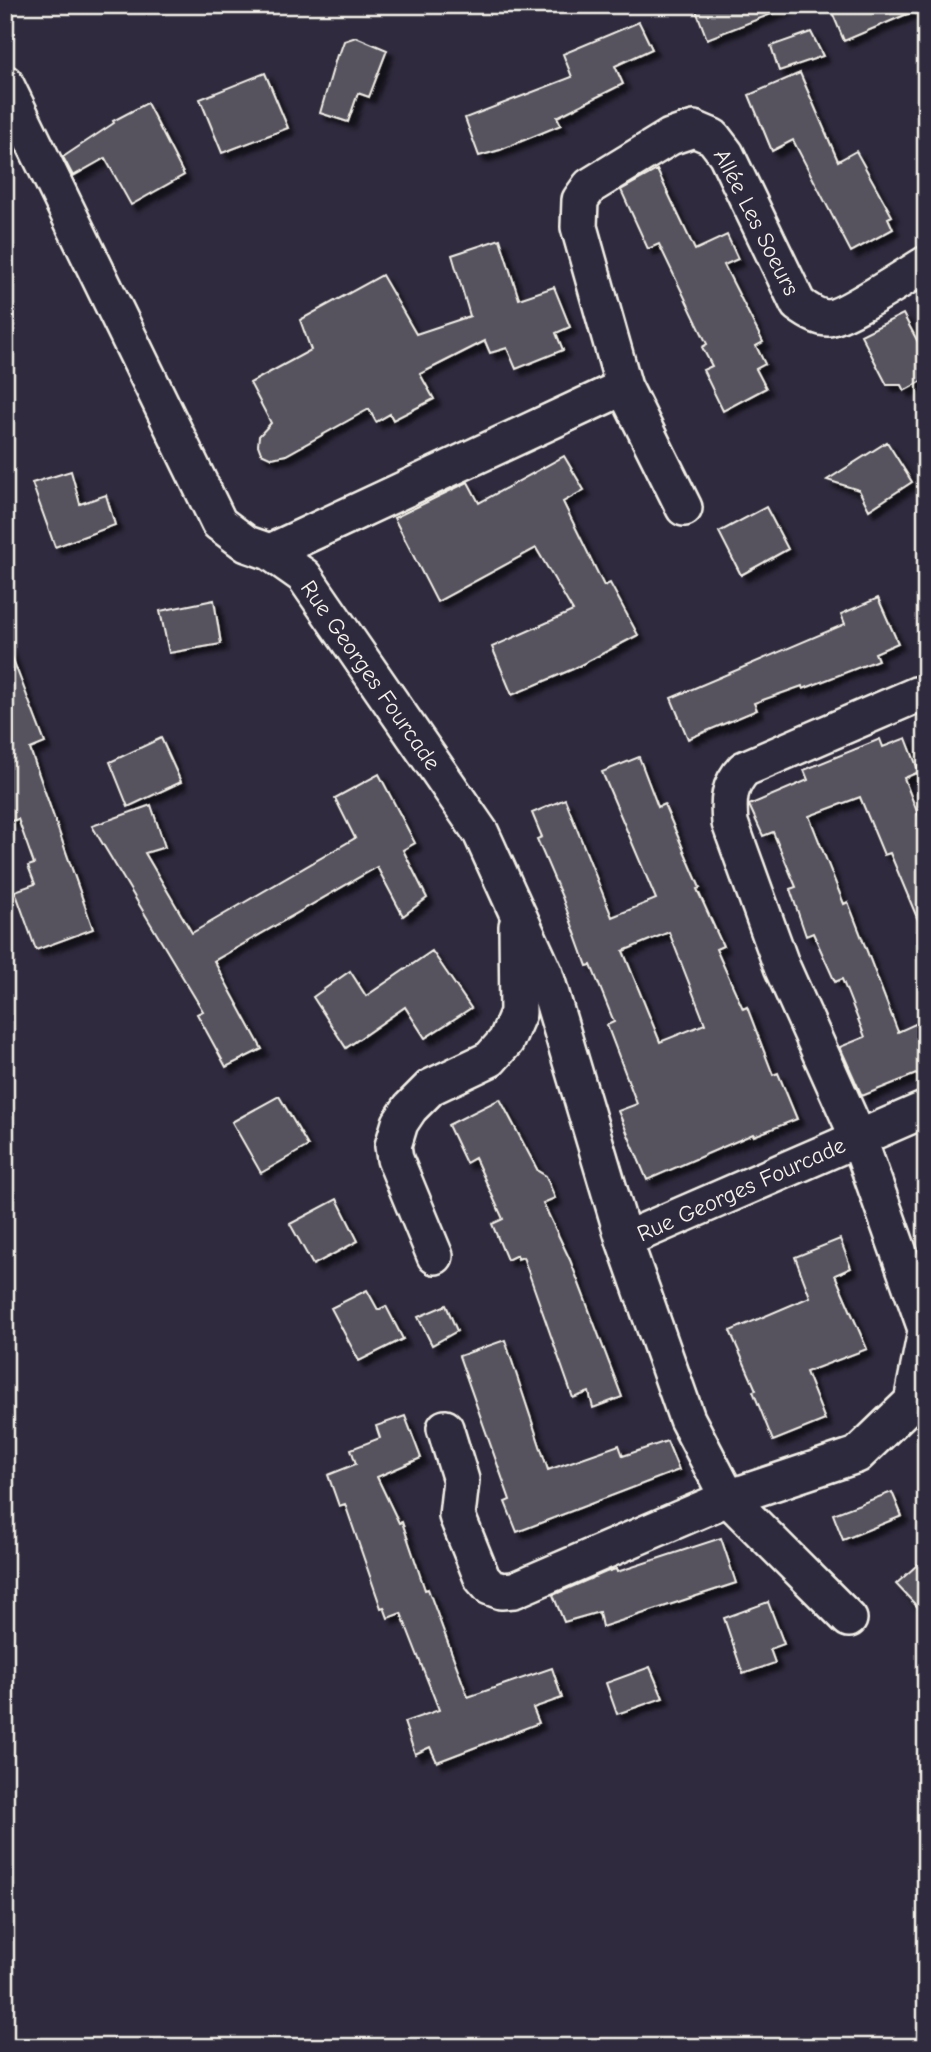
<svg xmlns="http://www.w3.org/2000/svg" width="931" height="2052" viewBox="0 0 931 2052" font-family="'Comic Neue',sans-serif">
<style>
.building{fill:#56525f;stroke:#f4f1e8;stroke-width:2;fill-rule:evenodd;filter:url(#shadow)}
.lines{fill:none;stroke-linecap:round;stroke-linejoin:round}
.minor-casing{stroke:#f4f1e8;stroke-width:40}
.minor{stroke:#2f2a3d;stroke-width:35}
.labels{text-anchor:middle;stroke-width:5;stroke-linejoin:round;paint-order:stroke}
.street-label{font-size:23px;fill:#f4f1e8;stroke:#2f2a3d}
</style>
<defs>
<filter id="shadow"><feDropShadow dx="6" dy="6" stdDeviation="2" flood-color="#0009"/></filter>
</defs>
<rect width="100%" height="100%" fill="#2f2a3d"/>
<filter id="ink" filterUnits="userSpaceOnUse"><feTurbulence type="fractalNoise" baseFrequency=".0143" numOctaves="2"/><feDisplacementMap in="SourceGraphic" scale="14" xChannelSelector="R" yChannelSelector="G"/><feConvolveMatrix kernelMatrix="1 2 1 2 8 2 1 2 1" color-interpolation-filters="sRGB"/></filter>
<g filter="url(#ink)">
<path class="building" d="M 694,5 L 789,5 L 789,7 L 707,39 Z
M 829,5 L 926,5 L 926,6 L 844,41 Z
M 639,22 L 652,49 L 615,66 L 623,84 L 557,117 L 561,125 L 500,150 L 479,156 L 465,118 L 572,77 L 563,54 Z
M 811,32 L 823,56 L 779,71 L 771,46 Z
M 356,37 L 387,50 L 369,97 L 358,93 L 348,122 L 320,113 L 337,55 L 339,55 L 344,41 Z
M 265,73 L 288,128 L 222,153 L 200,99 Z
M 800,73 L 838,161 L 856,151 L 892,216 L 888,218 L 893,229 L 851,252 L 793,140 L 772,151 L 749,95 Z
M 147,103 L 184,175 L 131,205 L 105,158 L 73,176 L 63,157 L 114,123 L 113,121 Z
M 657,170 L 695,250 L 727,235 L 738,259 L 724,265 L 763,342 L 756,346 L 765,364 L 756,369 L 766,388 L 723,411 L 703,370 L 712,366 L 702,347 L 707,344 L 659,244 L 648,249 L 621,190 Z
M 500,239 L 519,299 L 554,287 L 570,327 L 556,333 L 563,350 L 516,369 L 507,348 L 490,353 L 485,341 L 420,374 L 434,399 L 393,420 L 390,414 L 376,422 L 369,409 L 286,455 L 272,458 L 261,453 L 258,445 L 259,436 L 271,423 L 250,383 L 311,350 L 300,320 L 382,275 L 416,334 L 470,316 L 452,255 Z
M 903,314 L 926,357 L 926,379 L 904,391 L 901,385 L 887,385 L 861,335 Z
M 887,442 L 912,482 L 869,510 L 859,490 L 827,480 Z
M 564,456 L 584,490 L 563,502 L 604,586 L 610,583 L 638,635 L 573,669 L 512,695 L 492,647 L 573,611 L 536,548 L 437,602 L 394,518 L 468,482 L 479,503 Z
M 71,471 L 80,504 L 106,495 L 115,525 L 55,547 L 32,483 Z
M 766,507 L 788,549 L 741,575 L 719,532 Z
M 878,598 L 898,643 L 875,653 L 878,660 L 803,689 L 802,686 L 754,703 L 757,710 L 688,739 L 671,698 L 845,624 L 841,614 Z
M 214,600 L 221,644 L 169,653 L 160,611 Z
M 7,644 L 45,743 L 30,749 L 93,929 L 36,950 L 15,891 L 35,884 L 28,866 L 34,864 L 18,819 L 5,823 Z
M 161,738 L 181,782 L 128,807 L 110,762 Z
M 906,738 L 919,772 L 904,778 L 926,835 L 926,939 L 890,853 L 884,855 L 860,797 L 809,816 L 844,904 L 848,902 L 898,1032 L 926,1019 L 926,1070 L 862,1096 L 840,1047 L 865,1037 L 842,979 L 835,982 L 813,933 L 806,936 L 790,889 L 796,887 L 773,832 L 763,836 L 749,805 L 808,780 L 804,770 L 880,739 L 883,747 Z
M 639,757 L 658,807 L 664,804 L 700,888 L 697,889 L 723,946 L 716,949 L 743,1009 L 747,1007 L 773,1075 L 778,1073 L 797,1119 L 754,1136 L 753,1134 L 647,1180 L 618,1111 L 637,1104 L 607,1025 L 614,1022 L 591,965 L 587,966 L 562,897 L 537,839 L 542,837 L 532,813 L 565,799 L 612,917 L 656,899 L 602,772 ZM 669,932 L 705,1024 L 660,1042 L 623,951 Z
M 379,774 L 415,843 L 403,850 L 427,898 L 403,916 L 377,867 L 214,961 L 262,1049 L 226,1067 L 197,1014 L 203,1011 L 92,826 L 151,805 L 165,847 L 145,853 L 192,933 L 355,838 L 335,798 Z
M 432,951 L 471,1008 L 425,1038 L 405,1007 L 346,1048 L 313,997 L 350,971 L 366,996 Z
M 279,1096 L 308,1146 L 261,1173 L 232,1122 Z
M 500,1099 L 538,1171 L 546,1176 L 555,1198 L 543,1203 L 570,1260 L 622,1397 L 593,1408 L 589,1392 L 573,1398 L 523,1257 L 518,1259 L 517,1255 L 507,1260 L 492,1224 L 503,1219 L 475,1158 L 466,1163 L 448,1125 Z
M 337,1199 L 358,1241 L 313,1265 L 290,1224 Z
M 840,1239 L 851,1268 L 835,1275 L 867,1349 L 806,1372 L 825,1420 L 773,1441 L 753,1391 L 756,1390 L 730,1331 L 810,1297 L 795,1257 Z
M 367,1290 L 378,1310 L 386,1306 L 403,1339 L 359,1361 L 331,1308 Z
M 446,1305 L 457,1331 L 432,1345 L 418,1317 Z
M 505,1340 L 548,1470 L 619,1445 L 623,1456 L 667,1441 L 679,1470 L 517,1532 L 505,1502 L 510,1500 L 459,1356 Z
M 405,1416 L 421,1458 L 377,1477 L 399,1523 L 402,1522 L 425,1590 L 428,1589 L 468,1697 L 552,1668 L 562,1698 L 533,1708 L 539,1723 L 437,1762 L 430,1747 L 415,1754 L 404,1722 L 439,1710 L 401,1613 L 388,1618 L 384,1607 L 381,1608 L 345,1504 L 339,1506 L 328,1475 L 356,1464 L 351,1449 L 380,1438 L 376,1426 Z
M 892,1492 L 902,1516 L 843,1540 L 833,1514 Z
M 721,1538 L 736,1583 L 602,1627 L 599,1612 L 564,1622 L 553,1595 L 606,1572 L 616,1569 L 617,1572 Z
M 926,1557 L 926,1616 L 896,1584 Z
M 768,1602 L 784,1644 L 770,1649 L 775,1663 L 743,1674 L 724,1618 Z
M 650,1667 L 663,1698 L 617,1714 L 606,1683 Z"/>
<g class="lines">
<g class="minor-casing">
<path id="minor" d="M 5,83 L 219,523 L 247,544 L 270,552 L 304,576 L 481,833 L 545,974 L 624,1240 L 926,1109
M 684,508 L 624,387 L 579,227 L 580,200 L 590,186 L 670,137 L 694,129 L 713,137 L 726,154 L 798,304 C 806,310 818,318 828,318 C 844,317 908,275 926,264
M 270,552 L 624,387
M 926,694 L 916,695 L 744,769 C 728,786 728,801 730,823 L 782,967 L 858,1137 L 926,1329
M 624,1240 L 687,1419 L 728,1498 L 849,1619
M 435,1256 L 395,1159 L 393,1146 L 400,1123 L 410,1108 L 431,1087 L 490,1059 L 506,1041 L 518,1013 L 517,926
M 445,1428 L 461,1480 L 457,1516 L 482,1578 L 490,1587 L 501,1591 L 514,1590 L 728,1498 L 857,1455 L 912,1402 L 926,1331"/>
</g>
<use href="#minor" class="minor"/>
</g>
</g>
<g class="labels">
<g class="street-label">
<text transform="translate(757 222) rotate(63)" y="8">Allée Les Soeurs</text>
<text transform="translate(371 675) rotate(55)" y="8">Rue Georges Fourcade</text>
<text transform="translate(741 1189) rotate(-24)" y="8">Rue Georges Fourcade</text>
</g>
</g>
<rect width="931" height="2052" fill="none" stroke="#2f2a3d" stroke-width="28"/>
<rect x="14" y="14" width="903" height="2024" fill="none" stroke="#f4f1e8" stroke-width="2.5" filter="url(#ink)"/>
</svg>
